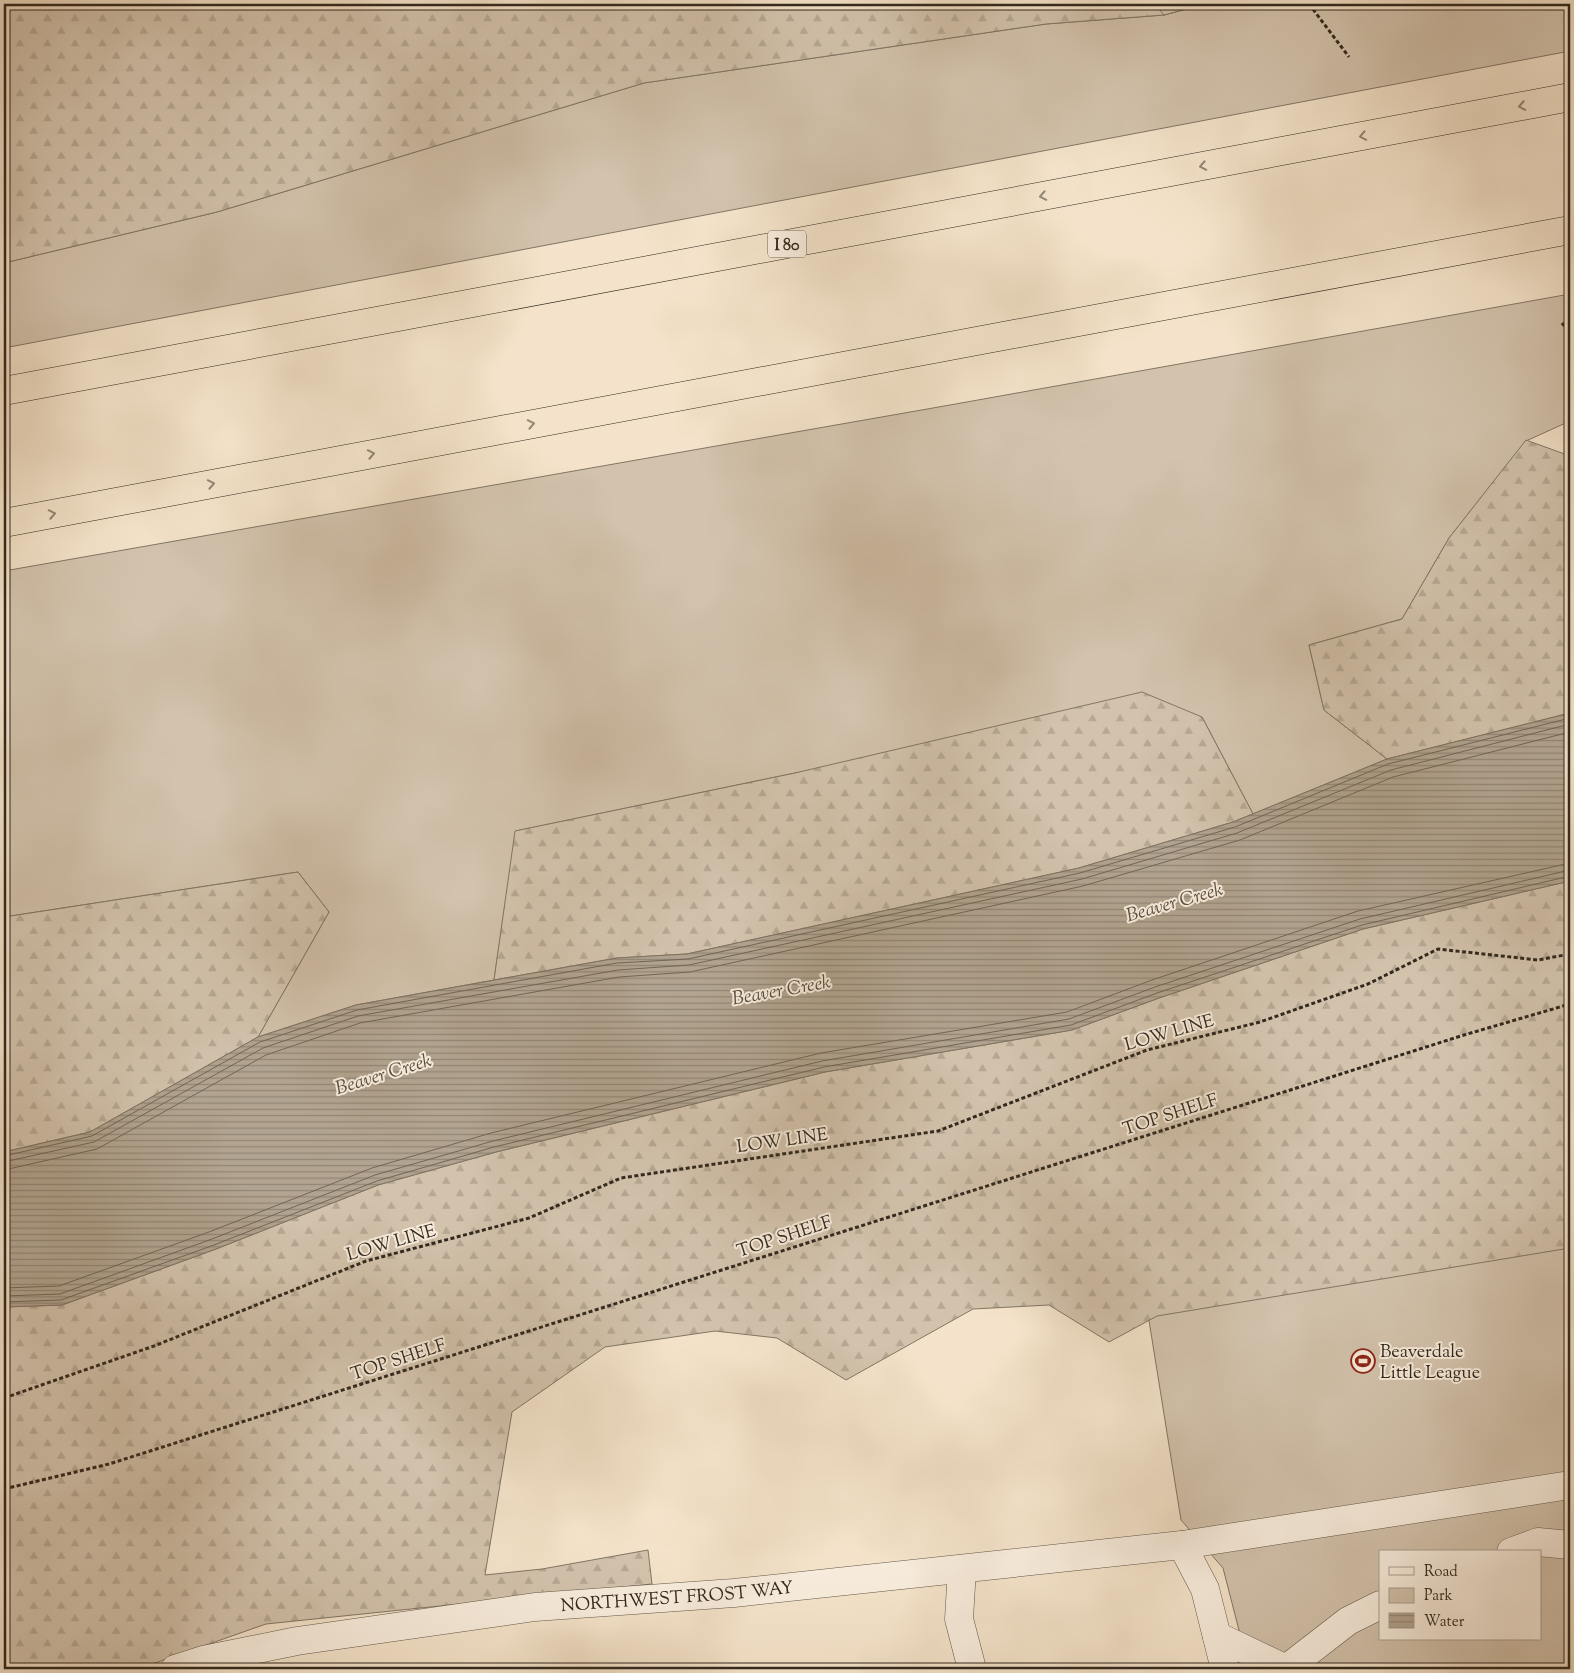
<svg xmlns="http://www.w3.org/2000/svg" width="1574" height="1673" viewBox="0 0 1574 1673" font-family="'Sorts Mill Goudy',serif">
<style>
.green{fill:#d3c3ad;stroke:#827666;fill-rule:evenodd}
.forest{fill:url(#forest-firs);stroke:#827666}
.park{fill:url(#park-tufts);stroke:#827666}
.water{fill:url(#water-rules);stroke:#7f7362}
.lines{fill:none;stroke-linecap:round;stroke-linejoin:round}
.shore{stroke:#726657;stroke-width:1}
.minor-casing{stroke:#625849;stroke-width:29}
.highway-casing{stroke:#32291e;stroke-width:29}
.path{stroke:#32291e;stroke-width:3;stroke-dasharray:4 2.5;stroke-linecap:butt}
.minor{stroke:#f8eddd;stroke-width:28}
.highway{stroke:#f4e3ca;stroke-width:28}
.oneway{stroke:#938674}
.labels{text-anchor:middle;stroke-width:4;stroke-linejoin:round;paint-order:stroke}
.shield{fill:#f8eddd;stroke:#6d6457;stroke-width:1}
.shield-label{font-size:16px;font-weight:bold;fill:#32291e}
.street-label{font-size:18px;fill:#32291e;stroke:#f8eddd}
.poi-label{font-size:18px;fill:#32291e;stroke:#f8eddd;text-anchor:start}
.water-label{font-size:19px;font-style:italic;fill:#584e40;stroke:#f8eddd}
</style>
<defs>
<pattern id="forest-firs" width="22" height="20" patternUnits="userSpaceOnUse" patternTransform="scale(1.25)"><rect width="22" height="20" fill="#d3c3ad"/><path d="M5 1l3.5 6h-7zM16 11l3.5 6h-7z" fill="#b6a894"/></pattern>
<pattern id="park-tufts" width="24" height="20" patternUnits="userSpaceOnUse" patternTransform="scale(1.25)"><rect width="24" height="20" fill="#d3c3ad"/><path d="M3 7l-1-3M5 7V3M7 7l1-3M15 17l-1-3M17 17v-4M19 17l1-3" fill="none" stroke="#b6a894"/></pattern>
<pattern id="water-rules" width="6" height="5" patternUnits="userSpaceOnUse" patternTransform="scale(1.25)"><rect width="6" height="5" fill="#b2a490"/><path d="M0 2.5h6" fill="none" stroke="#918675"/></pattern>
</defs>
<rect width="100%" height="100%" fill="#f4e3ca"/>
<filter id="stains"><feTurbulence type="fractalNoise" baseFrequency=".004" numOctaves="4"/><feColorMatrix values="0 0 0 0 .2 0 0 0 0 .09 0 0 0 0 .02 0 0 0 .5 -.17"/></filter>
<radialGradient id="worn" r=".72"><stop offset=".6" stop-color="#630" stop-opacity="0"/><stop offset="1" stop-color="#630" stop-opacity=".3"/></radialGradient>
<path class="green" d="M 1205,4 L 1570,4 L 1570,51 L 4,348 L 4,263 L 217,212 L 644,83 L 1046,24 L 1164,15 Z
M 1570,294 L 1570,421 L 1526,441 L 1449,538 L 1402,619 L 1309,645 L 1324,710 L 1387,759 L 1253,814 L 1202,717 L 795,773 L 516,831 L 494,980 L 356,1005 L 258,1037 L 329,912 L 298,872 L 4,917 L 4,571 L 950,405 Z
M 1570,1103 L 1570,1669 L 1249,1669 L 1223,1568 L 1181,1520 L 1130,1202 ZM 1380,1552 L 1540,1552 L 1540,1639 L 1380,1639 Z"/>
<path class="forest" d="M 4,4 L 1205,4 L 1164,15 L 1046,24 L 644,83 L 217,212 L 4,263 Z
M 1526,440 L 1570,456 L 1570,713 L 1387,759 L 1324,710 L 1309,645 L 1402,619 L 1449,538 Z
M 1142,692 L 1202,717 L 1253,814 L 1233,822 L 1079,868 L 687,954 L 617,958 L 494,980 L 515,831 L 795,773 Z
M 298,872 L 329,912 L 258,1037 L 90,1132 L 4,1152 L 4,917 Z
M 1570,881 L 1570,1248 L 1157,1316 L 1109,1342 L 1049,1305 L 973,1309 L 846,1380 L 777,1338 L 715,1331 L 605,1347 L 512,1412 L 485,1575 L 542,1569 L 648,1550 L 652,1584 L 266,1624 L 138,1669 L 4,1669 L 4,1307 L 62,1305 L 216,1249 L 378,1185 L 496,1152 L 825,1072 L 1072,1030 L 1159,998 L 1363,929 Z"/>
<path class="park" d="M 1155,4 L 1205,4 L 1164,15 Z"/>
<path class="water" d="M 1570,713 L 1570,881 L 1363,929 L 1159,998 L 1072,1030 L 825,1072 L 496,1152 L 378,1185 L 216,1249 L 62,1305 L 4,1307 L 4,1152 L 90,1132 L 258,1037 L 356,1005 L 617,958 L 687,954 L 1079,868 L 1233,822 L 1387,759 Z"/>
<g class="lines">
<path class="shore" d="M 4,1156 L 92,1136 L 260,1042 L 357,1010 L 617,963 L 688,959 L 1080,873 L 1235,827 L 1388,764 L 1570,718
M 4,1162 L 94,1142 L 263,1048 L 358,1016 L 618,970 L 689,965 L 1082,879 L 1237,833 L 1391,770 L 1570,724
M 4,1170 L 97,1149 L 266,1055 L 360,1023 L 619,977 L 690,972 L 1083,886 L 1240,840 L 1393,777 L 1570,732
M 4,1288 L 59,1286 L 209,1232 L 372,1168 L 491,1133 L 821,1053 L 1067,1012 L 1152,980 L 1358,911 L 1570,863
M 4,1296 L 60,1294 L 212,1239 L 375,1175 L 493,1141 L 822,1061 L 1069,1019 L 1155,987 L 1360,919 L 1570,870
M 4,1302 L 61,1300 L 214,1245 L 377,1181 L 494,1147 L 824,1067 L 1071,1025 L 1157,993 L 1362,925 L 1570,876"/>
<g class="minor-casing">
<g id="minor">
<path d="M 1182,1545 L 1205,1589 L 1225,1669"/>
<path d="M 1511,1552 L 1538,1542 L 1570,1545"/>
<path d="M 962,1569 L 959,1619 L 972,1669"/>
<path d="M 1217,1636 L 1286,1669"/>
<path id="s1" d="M 175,1669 L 203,1660 L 297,1641 L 535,1607 L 734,1593 L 1182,1545 L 1570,1485"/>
<path d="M 1286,1669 L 1348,1621 L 1380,1605"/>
</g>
</g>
<g class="highway-casing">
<path id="highway" d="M 4,391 L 1570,97
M 4,523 L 1570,230"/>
</g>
<path class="path" d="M 1309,4 L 1349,57
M 1562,323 L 1570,333
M 4,1398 L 154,1346 L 366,1261 L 529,1218 L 621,1178 L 938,1131 L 1147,1050 L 1260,1022 L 1368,984 L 1438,949 L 1538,960 L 1570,954
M 4,1489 L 109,1464 L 1464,1035 L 1570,1004"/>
<use href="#minor" class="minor"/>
<use href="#highway" class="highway"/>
</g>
<defs><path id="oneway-chevron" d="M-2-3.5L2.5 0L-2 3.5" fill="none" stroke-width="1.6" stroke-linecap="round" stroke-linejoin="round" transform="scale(1.25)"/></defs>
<g class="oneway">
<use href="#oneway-chevron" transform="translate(1522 106) rotate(169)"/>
<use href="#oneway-chevron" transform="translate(1363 136) rotate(169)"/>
<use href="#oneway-chevron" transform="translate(1203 166) rotate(169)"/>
<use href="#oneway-chevron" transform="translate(1043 196) rotate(169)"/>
<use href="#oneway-chevron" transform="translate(531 424) rotate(-11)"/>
<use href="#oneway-chevron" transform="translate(371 454) rotate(-11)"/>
<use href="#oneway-chevron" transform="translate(211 484) rotate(-11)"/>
<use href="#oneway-chevron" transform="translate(52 514) rotate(-11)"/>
</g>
<defs>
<g id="stadium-ring" transform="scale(1.25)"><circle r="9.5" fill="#f8eddd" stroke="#8f2418" stroke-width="1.5"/><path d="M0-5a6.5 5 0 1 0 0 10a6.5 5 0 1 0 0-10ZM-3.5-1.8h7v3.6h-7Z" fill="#8f2418"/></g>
</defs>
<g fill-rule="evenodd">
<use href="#stadium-ring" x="1363" y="1361"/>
</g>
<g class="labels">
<rect class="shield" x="768" y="230.5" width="38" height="27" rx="4"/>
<g class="shield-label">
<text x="787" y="250">I 80</text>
</g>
<g class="street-label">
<text transform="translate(1169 1032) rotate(-16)" y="6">LOW LINE</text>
<text transform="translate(1170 1114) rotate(-18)" y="6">TOP SHELF</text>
<text transform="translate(782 1140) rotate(-8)" y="6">LOW LINE</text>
<text transform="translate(784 1236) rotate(-18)" y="6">TOP SHELF</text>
<text transform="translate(391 1242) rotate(-16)" y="6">LOW LINE</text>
<text transform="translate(398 1359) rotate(-18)" y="6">TOP SHELF</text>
<text dy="6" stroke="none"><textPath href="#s1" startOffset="508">NORTHWEST FROST WAY</textPath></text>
</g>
<g class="poi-label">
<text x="1380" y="1357">Beaverdale<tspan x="1380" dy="21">Little League</tspan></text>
</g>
<g class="water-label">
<text transform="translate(1174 901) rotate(-16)" y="7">Beaver Creek</text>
<text transform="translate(781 989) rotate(-10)" y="7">Beaver Creek</text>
<text transform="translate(383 1073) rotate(-17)" y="7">Beaver Creek</text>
</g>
</g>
<rect width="1574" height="1673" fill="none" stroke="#f4e3ca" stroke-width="20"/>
<rect x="5" y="5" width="1564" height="1663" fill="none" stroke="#32291e" stroke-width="2.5"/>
<rect x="10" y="10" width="1554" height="1653" fill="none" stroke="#32291e"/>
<rect x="1379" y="1550" width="162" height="90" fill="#f8eddd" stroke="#a99f91"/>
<rect x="1389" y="1567" width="25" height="8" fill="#f8eddd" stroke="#a99f91"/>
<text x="1424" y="1576" font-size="15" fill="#32291e">Road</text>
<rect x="1389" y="1588" width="25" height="15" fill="#d3c3ad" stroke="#a99f91"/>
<text x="1424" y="1600" font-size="15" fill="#32291e">Park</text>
<rect x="1389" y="1613" width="25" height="15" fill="url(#water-rules)" stroke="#a99f91"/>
<text x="1424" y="1626" font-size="15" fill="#32291e">Water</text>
<rect width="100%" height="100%" filter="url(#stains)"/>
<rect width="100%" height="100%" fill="url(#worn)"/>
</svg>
